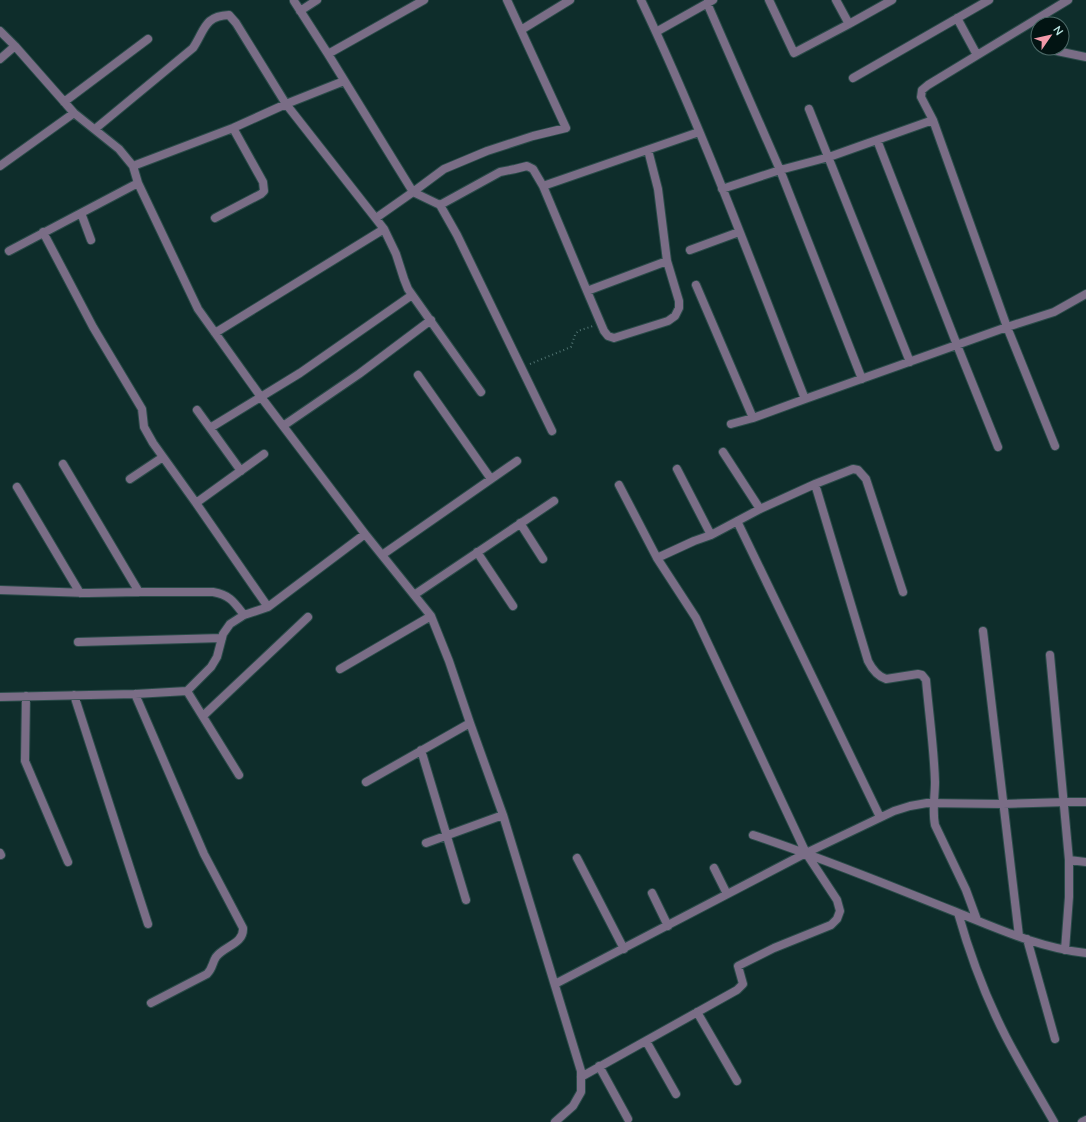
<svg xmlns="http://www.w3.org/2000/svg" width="1086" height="1122" viewBox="0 0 1086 1122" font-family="Mulish,sans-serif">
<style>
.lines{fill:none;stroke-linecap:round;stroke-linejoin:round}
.street-casing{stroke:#2a4b49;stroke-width:10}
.path{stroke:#4f7270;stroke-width:2;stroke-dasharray:1 3;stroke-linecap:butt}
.street{stroke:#7a6d86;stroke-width:8}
</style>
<rect width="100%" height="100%" fill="#0e2d2b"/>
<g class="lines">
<g class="street-casing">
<path id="street" d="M 507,0 L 566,128 L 533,136 L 487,151 L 444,169 L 413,192 L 440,205 L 457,235 L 552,431
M 641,0 C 703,130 752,265 805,399 L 1007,327 L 1054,312 L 1086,294
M 769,0 L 794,53 L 849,24
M 836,0 L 849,24 L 892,0
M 294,1 L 328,54 L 413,192 L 376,218
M 707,3 L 780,170 L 862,379
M 300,11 L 317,0
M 957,18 L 977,55
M 521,30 L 570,0
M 0,31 L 15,46 L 74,113 L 119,149 L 133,166 L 138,183 L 198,309 L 261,397 L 365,534 L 431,616 L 449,661 L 470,723 L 503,815 L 581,1071 L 581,1092 L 573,1106 L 555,1122
M 656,32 L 713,0
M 1057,51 L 1086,57
M 328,54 L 424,0
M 0,59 L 15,46
M 853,78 L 989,0
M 64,102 L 148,39
M 809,109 L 910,362
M 95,129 L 193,48 C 205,30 204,16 229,15 L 236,23 L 286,104 L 384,229 L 396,254 L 404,279 L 408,289 L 481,392
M 877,140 L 957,345 L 998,447
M 0,166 L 74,113
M 133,166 L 233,128 L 286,104 L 344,81
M 543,186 L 587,291 L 667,261
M 722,189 L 780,170 L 829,157 L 933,120
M 440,205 L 500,172 L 515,169 L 527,166 L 533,169 L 543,186 L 699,132
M 81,213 L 91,240
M 215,218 L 261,194 L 264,191 L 263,182 L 233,128
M 43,232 L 93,327 L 142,409 L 144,427 L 153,443 L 196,503
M 690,250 L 739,232
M 9,251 L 138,183
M 696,285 L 753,418
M 587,291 L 604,331 L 608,336 L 614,338 L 668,321 L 675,316 L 679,308 L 679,301 L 667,261 L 658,189 L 648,150
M 215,333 L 384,229
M 418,375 L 491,479
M 197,410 L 241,471
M 731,424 L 753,418 L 805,399
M 283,426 L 359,374 L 431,320
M 210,428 L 300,373 L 412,295
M 1055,446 L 1007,327 L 933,120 L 921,97 L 922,90 L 928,85 L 1068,0
M 723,452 L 760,509
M 264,454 L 196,503 L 268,607
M 63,464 L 139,592
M 677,469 L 711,535
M 130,479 L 163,457
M 815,484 L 868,661 C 872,669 877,676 886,679 L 918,674 L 922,675 L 926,680 C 929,714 934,748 935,782 C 935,796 932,810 935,825 L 966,890 L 977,920
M 619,485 L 657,558
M 17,487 L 80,593
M 737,521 L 880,817
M 520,523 L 543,559
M 477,552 L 513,606
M 382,555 L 517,461
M 0,590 L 88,593 L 139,592 L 213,592 C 230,595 234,602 244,615
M 414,595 L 554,501
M 983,631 L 1019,936
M 78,642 L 222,638
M 1050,655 L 1069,860 L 1069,897 L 1065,950
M 340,669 L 431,616
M 187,691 L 239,775
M 135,694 L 204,854 L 243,928 C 244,944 224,946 216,957 C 212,963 213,968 207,974 L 151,1003
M 74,695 L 148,924
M 26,696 L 25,761 L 68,862
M 0,697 L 135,694 L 187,691 L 211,667 L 217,657 L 223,634 L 230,624 L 244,615 L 268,607 L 365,534
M 203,716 L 308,617
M 421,750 L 466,900
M 366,782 L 470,723
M 753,835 C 820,857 885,884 951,910 C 994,927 1039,948 1086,953
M 426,843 L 503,815
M 0,853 L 1,855
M 577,858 L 624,949
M 1069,860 L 1086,862
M 714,868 L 727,894
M 652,893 L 668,926
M 958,913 C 970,955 986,998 1006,1037 C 1021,1066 1038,1094 1054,1122
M 1027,939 L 1055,1039
M 555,984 L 806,853 L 894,811 L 910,806 L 927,803 L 1003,804 L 1067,802 L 1086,802
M 697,1012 L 737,1081
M 646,1041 L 676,1094
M 599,1066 L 628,1119
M 581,1077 L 737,990 L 743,984 L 738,966 L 774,948 L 831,925 L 837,919 L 840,911 L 837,900 L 806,853 L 696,618 L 657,558 L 694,541 L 711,535 L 760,509 L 815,484 L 853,469 L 858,470 L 866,479 L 903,592
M 1082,1122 L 1086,1120"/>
</g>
<path class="path" d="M 530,364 L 571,347 L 575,335 L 578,331 L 593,326"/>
<use href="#street" class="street"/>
</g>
<g transform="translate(1050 36) rotate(56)"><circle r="19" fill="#021413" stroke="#4c6967"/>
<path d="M0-3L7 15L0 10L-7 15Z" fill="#f39aaa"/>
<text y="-6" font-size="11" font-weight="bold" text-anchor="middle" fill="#bce8e4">N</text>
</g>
</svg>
